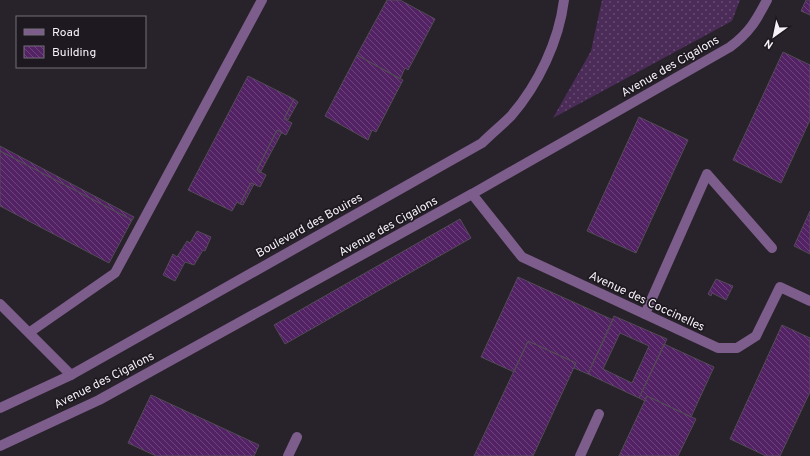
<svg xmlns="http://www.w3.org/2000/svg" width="810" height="456" viewBox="0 0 810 456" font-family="Overpass,sans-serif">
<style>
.grass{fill:url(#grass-dots)}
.building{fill:url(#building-back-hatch);stroke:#524b55;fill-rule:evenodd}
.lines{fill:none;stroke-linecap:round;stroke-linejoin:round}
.service{stroke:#7d5d8b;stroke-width:10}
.minor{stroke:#7d5d8b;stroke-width:10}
.labels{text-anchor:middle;stroke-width:3.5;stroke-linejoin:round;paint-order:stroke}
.street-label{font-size:12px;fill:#f5f1f7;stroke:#1e1921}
</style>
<defs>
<pattern id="grass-dots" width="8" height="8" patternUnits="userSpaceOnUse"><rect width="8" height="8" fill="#4b2c58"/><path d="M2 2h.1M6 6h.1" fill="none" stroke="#664b71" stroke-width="1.8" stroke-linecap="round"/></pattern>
<pattern id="building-back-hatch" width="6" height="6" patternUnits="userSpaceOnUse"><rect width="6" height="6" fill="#522264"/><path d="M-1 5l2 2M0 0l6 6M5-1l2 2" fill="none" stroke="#6c437b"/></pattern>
</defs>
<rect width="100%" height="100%" fill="#28222b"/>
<path class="grass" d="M 602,0 L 740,0 L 732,21 L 553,118 L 591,51 Z"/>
<path class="building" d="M 387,0 L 400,0 L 435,19 L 408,70 L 405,68 L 400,79 L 357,55 Z
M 806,0 L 810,0 L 810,15 L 801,11 Z
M 783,52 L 810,65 L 810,120 L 781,183 L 733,160 Z
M 357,55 L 403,80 L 376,132 L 372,130 L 368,140 L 325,116 Z
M 248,76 L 294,99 L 284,119 L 292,123 L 286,135 L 277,130 L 257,170 L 266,175 L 260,187 L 251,183 L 240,204 L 237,202 L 232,211 L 188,190 Z
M 294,99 L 298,102 L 288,120 L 284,119 Z
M 639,117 L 688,140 L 636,253 L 587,231 Z
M 277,130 L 282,132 L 260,173 L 257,170 Z
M 0,146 L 134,217 L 132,220 L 0,151 Z
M 0,151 L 132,220 L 109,263 L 0,206 Z
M 251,183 L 254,184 L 243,205 L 240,204 Z
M 810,211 L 810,254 L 794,246 Z
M 460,219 L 471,238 L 285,344 L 274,325 Z
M 197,231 L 211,237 L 205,251 L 203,250 L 194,265 L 185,262 L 175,281 L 163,275 L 173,254 L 177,257 L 187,241 L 190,243 Z
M 518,277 L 613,320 L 588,374 L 574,368 L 576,363 L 528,341 L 514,372 L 481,357 Z
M 716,279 L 733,286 L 726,300 L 712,293 L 711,296 L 708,294 Z
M 614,316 L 667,339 L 639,398 L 588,374 ZM 620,333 L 649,346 L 632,383 L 603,369 Z
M 782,325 L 810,338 L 810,392 L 780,456 L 766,456 L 730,439 Z
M 528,341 L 576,363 L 533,456 L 474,456 Z
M 664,344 L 714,367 L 691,417 L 647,396 L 645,401 L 639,398 Z
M 151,395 L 259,445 L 254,456 L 156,456 L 128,443 Z
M 647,396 L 696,419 L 678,456 L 619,456 Z"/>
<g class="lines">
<path class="service" d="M 0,304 L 71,375
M 645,314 L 707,174 L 772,248
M 30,332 L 115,273 L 262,0
M 0,446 L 99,400 L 472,194
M 288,456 L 297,437
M 580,456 L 599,414"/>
<path class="minor" d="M 767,0 C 756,21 749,33 730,47 L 472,194 L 522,257 L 718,348 L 737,348 L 756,336 L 780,287 L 810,301
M 0,408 L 71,375 L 482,143 C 491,134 502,125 511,116 C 538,85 559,41 564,0"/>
</g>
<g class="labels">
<g class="street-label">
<text transform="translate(670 66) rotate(-30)" y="4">Avenue des Cigalons</text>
<text transform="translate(309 225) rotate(-29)" y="4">Boulevard des Bouires</text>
<text transform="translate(388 226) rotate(-29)" y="4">Avenue des Cigalons</text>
<text transform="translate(647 301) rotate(25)" y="4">Avenue des Coccinelles</text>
<text transform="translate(104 380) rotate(-27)" y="4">Avenue des Cigalons</text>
</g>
</g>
<rect x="16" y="16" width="130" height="52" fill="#1e1921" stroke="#746f77"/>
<rect x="24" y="29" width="20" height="6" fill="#7d5d8b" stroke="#746f77"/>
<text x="52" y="36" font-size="12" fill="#f5f1f7">Road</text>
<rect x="24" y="46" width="20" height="12" fill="url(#building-back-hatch)" stroke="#746f77"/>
<text x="52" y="56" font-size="12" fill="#f5f1f7">Building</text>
<g transform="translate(774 36) rotate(213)" stroke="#1e1921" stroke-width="3" paint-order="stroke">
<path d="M0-3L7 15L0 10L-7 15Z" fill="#f5f1f7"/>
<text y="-6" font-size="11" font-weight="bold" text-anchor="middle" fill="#f5f1f7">N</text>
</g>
</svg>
